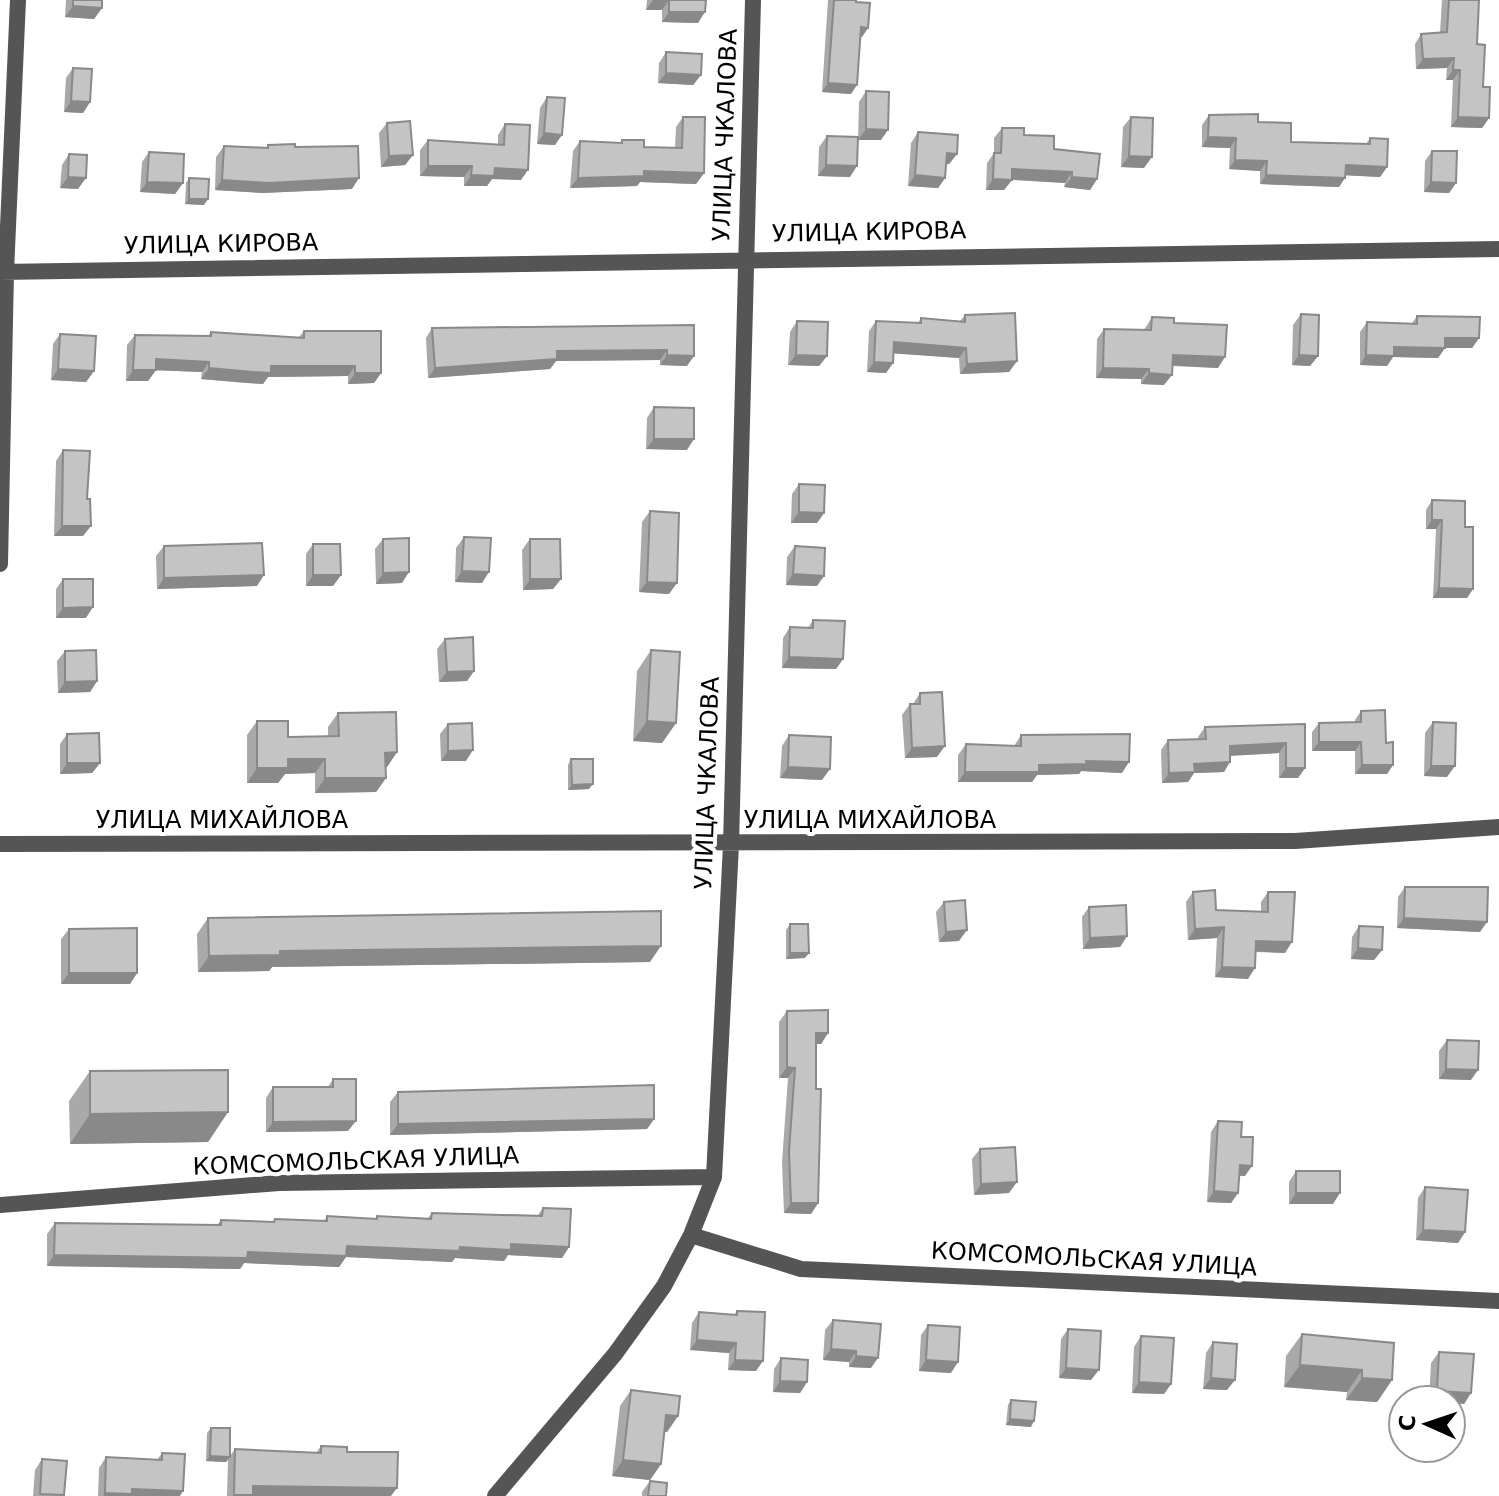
<svg xmlns="http://www.w3.org/2000/svg" width="1499" height="1496" viewBox="0 0 1499 1496" font-family="'DejaVu Sans',sans-serif">
<style>
.lines{fill:none;stroke-linecap:round;stroke-linejoin:round}
.street{stroke:#555;stroke-width:16}
.wall{fill:#a9a9a9}
.shaded-wall{fill:#898989}
.building{fill:#c4c4c4;stroke:#898989;stroke-width:2}
.labels{text-anchor:middle;stroke-width:8;stroke-linejoin:round;paint-order:stroke}
.street-label{font-size:24px;fill:#000;stroke:#fff}
</style>
<rect width="100%" height="100%" fill="#fff"/>
<g class="lines">
<path class="street" d="M 0,272 L 1499,249
M 0,564 L 6,272 L 18,0
M 0,844 L 1295,841 L 1499,827
M 0,1205 L 279,1183 L 714,1177
M 691,1235 L 801,1269 L 1499,1301
M 495,1496 L 615,1354 L 664,1286 L 691,1235 L 714,1177 L 731,845 L 753,0"/>
</g>
<path class="wall" d="M 66,0 L 102,0 L 102,8 L 94,19 L 65,17 Z
M 647,0 L 706,0 L 698,23 L 662,22 L 662,10 L 646,10 Z
M 828,0 L 856,0 L 868,28 L 861,37 L 851,94 L 822,92 Z
M 1442,0 L 1479,0 L 1477,44 L 1489,118 L 1482,128 L 1451,127 L 1453,80 L 1446,80 L 1447,68 L 1416,69 L 1415,44 L 1421,34 L 1440,33 Z
M 666,52 L 701,75 L 693,85 L 658,83 L 659,63 Z
M 73,68 L 90,102 L 83,113 L 64,112 L 66,78 Z
M 866,91 L 881,140 L 858,140 L 859,102 Z
M 547,97 L 555,145 L 537,144 L 540,108 Z
M 1209,115 L 1258,122 L 1291,142 L 1366,144 L 1370,138 L 1387,167 L 1380,177 L 1346,175 L 1339,187 L 1260,184 L 1260,171 L 1229,169 L 1230,148 L 1202,147 L 1202,125 Z
M 683,117 L 704,173 L 696,184 L 640,182 L 637,186 L 570,188 L 573,151 L 580,141 L 620,143 L 622,140 L 644,147 L 675,148 L 676,127 Z
M 1131,117 L 1144,168 L 1121,167 L 1123,127 Z
M 387,123 L 413,155 L 405,165 L 381,167 L 379,133 Z
M 505,124 L 521,180 L 492,179 L 487,186 L 464,186 L 464,177 L 420,176 L 420,150 L 428,140 L 498,145 L 498,135 Z
M 1002,128 L 1024,135 L 1054,149 L 1097,179 L 1090,190 L 1064,187 L 1065,183 L 1012,180 L 1004,190 L 986,190 L 987,163 L 994,153 L 994,138 Z
M 918,132 L 957,154 L 949,164 L 946,164 L 945,178 L 938,188 L 908,186 L 911,143 Z
M 827,136 L 850,177 L 818,176 L 819,147 Z
M 268,145 L 295,147 L 352,189 L 262,193 L 215,190 L 216,157 L 224,146 L 266,148 Z
M 1432,151 L 1456,183 L 1449,193 L 1424,192 L 1425,161 Z
M 149,152 L 183,183 L 175,194 L 140,192 L 142,162 Z
M 69,154 L 78,189 L 60,188 L 62,165 Z
M 189,178 L 204,205 L 185,204 L 186,183 Z
M 1301,314 L 1318,356 L 1310,366 L 1292,365 L 1293,325 Z
M 965,315 L 1017,361 L 1009,372 L 960,374 L 959,358 L 894,353 L 893,363 L 886,373 L 867,372 L 869,331 L 876,321 L 918,323 L 921,318 L 960,321 Z
M 1417,316 L 1479,338 L 1472,348 L 1445,348 L 1438,358 L 1393,357 L 1387,366 L 1360,365 L 1360,332 L 1367,322 L 1412,323 Z
M 1152,317 L 1174,323 L 1218,368 L 1172,366 L 1164,385 L 1141,384 L 1141,379 L 1096,378 L 1097,339 L 1104,329 L 1144,330 Z
M 797,321 L 827,356 L 819,366 L 788,365 L 790,332 Z
M 694,325 L 687,366 L 660,365 L 660,360 L 556,361 L 550,369 L 428,378 L 426,338 L 432,328 Z
M 304,331 L 381,373 L 374,383 L 348,384 L 348,376 L 268,377 L 263,384 L 245,383 L 201,379 L 202,372 L 156,370 L 148,381 L 126,381 L 127,345 L 135,335 L 208,336 L 211,332 L 299,337 Z
M 60,334 L 94,371 L 86,382 L 51,380 L 53,344 Z
M 654,407 L 687,450 L 646,449 L 647,418 Z
M 63,450 L 87,499 L 83,536 L 54,536 L 56,461 Z
M 799,484 L 824,513 L 817,523 L 791,523 L 792,494 Z
M 1432,500 L 1465,527 L 1473,589 L 1467,598 L 1433,598 L 1436,529 L 1426,529 L 1426,510 Z
M 650,511 L 669,594 L 639,592 L 642,522 Z
M 464,537 L 482,583 L 455,582 L 456,548 Z
M 383,539 L 402,583 L 376,584 L 375,549 Z
M 530,539 L 561,579 L 553,589 L 523,590 L 522,550 Z
M 313,544 L 341,575 L 333,586 L 306,586 L 306,554 Z
M 164,546 L 257,586 L 157,589 L 156,556 Z
M 795,546 L 817,586 L 786,585 L 787,557 Z
M 63,579 L 86,618 L 56,618 L 56,589 Z
M 813,620 L 843,659 L 836,669 L 782,668 L 783,638 L 790,627 L 808,628 Z
M 445,639 L 474,671 L 467,681 L 439,682 L 437,649 Z
M 651,650 L 676,723 L 662,743 L 633,741 L 637,671 Z
M 65,651 L 97,681 L 90,692 L 58,693 L 57,661 Z
M 920,693 L 937,757 L 905,758 L 902,715 L 910,704 L 913,704 Z
M 1361,711 L 1386,743 L 1393,765 L 1387,774 L 1355,774 L 1355,751 L 1312,751 L 1312,732 L 1319,723 L 1355,722 L 1355,720 Z
M 338,713 L 397,752 L 387,767 L 386,767 L 386,778 L 376,792 L 315,793 L 315,773 L 285,774 L 278,783 L 247,783 L 247,735 L 257,721 L 288,737 L 328,736 L 328,727 Z
M 1433,722 L 1447,777 L 1424,776 L 1425,733 Z
M 448,724 L 466,761 L 441,761 L 440,734 Z
M 1305,724 L 1305,768 L 1298,778 L 1279,778 L 1279,753 L 1230,756 L 1224,772 L 1194,773 L 1188,782 L 1162,783 L 1161,750 L 1168,740 L 1199,739 L 1198,737 L 1205,727 Z
M 67,734 L 100,763 L 92,773 L 60,774 L 60,744 Z
M 789,735 L 822,780 L 780,778 L 782,746 Z
M 1021,735 L 1122,773 L 1081,771 L 1079,774 L 1037,775 L 1032,782 L 958,782 L 958,755 L 966,744 L 1014,746 Z
M 571,759 L 589,789 L 568,790 L 568,765 Z
M 1405,887 L 1480,932 L 1397,928 L 1398,897 Z
M 1193,892 L 1216,910 L 1261,912 L 1261,902 L 1268,892 L 1285,953 L 1256,952 L 1248,979 L 1215,977 L 1217,938 L 1188,940 L 1186,902 Z
M 944,902 L 959,941 L 939,942 L 936,912 Z
M 1089,907 L 1127,936 L 1120,947 L 1083,949 L 1082,917 Z
M 208,918 L 650,962 L 272,967 L 269,971 L 198,972 L 197,934 Z
M 790,924 L 805,958 L 786,959 L 786,930 Z
M 1359,926 L 1382,950 L 1374,960 L 1351,959 L 1352,937 Z
M 69,929 L 137,973 L 130,984 L 61,984 L 61,939 Z
M 787,1011 L 828,1033 L 821,1044 L 816,1044 L 818,1203 L 811,1214 L 784,1213 L 782,1162 L 788,1078 L 779,1078 L 779,1022 Z
M 1447,1040 L 1471,1080 L 1439,1079 L 1439,1051 Z
M 90,1071 L 228,1112 L 208,1142 L 70,1144 L 69,1101 Z
M 333,1079 L 348,1131 L 266,1132 L 266,1098 L 273,1087 L 328,1087 Z
M 398,1092 L 654,1119 L 647,1129 L 390,1135 L 390,1102 Z
M 1218,1121 L 1241,1137 L 1245,1176 L 1239,1176 L 1238,1193 L 1231,1203 L 1207,1202 L 1211,1132 Z
M 980,1149 L 1009,1193 L 974,1195 L 972,1159 Z
M 1296,1171 L 1333,1204 L 1289,1204 L 1289,1182 Z
M 1425,1187 L 1465,1232 L 1458,1243 L 1416,1240 L 1418,1198 Z
M 543,1208 L 569,1247 L 562,1258 L 508,1255 L 504,1261 L 455,1258 L 452,1262 L 346,1257 L 339,1267 L 244,1263 L 240,1269 L 47,1266 L 47,1234 L 55,1223 L 217,1225 L 221,1220 L 272,1222 L 275,1219 L 324,1221 L 327,1216 L 375,1219 L 377,1216 L 428,1218 L 432,1213 L 538,1215 Z
M 737,1311 L 756,1371 L 728,1370 L 729,1353 L 690,1350 L 692,1323 L 699,1312 L 734,1315 Z
M 833,1320 L 871,1368 L 849,1367 L 849,1362 L 823,1360 L 825,1330 Z
M 928,1325 L 951,1373 L 919,1371 L 921,1335 Z
M 1068,1329 L 1091,1380 L 1059,1378 L 1061,1339 Z
M 1302,1334 L 1392,1380 L 1377,1402 L 1346,1400 L 1347,1392 L 1284,1387 L 1286,1356 Z
M 1141,1336 L 1171,1384 L 1164,1394 L 1132,1393 L 1134,1347 Z
M 1213,1342 L 1227,1390 L 1203,1389 L 1206,1353 Z
M 1439,1352 L 1471,1393 L 1464,1404 L 1451,1403 L 1451,1400 L 1429,1400 L 1431,1363 Z
M 781,1358 L 807,1382 L 800,1393 L 773,1392 L 774,1369 Z
M 631,1390 L 678,1416 L 667,1432 L 665,1432 L 661,1464 L 650,1480 L 612,1476 L 620,1406 Z
M 1011,1400 L 1031,1427 L 1006,1425 L 1008,1405 Z
M 211,1428 L 230,1457 L 226,1462 L 206,1461 L 207,1433 Z
M 321,1446 L 347,1452 L 391,1496 L 227,1496 L 228,1459 L 235,1449 L 316,1453 Z
M 162,1453 L 180,1496 L 98,1496 L 99,1468 L 106,1457 L 157,1460 Z
M 42,1459 L 64,1496 L 33,1496 L 35,1470 Z
M 650,1481 L 666,1496 L 642,1496 L 642,1492 Z"/>
<path class="shaded-wall" d="M 653,0 L 669,0 L 662,10 L 646,10 Z
M 73,6 L 102,8 L 94,19 L 65,17 Z
M 669,12 L 705,12 L 698,23 L 662,22 Z
M 861,27 L 868,28 L 862,37 L 855,37 Z
M 1454,58 L 1447,68 L 1416,69 L 1423,59 Z
M 1453,70 L 1460,70 L 1453,80 L 1446,80 Z
M 666,73 L 701,75 L 693,85 L 658,83 Z
M 828,83 L 857,85 L 851,94 L 822,92 Z
M 71,101 L 90,102 L 83,113 L 64,112 Z
M 1458,117 L 1489,118 L 1482,128 L 1451,127 Z
M 866,129 L 888,130 L 881,140 L 858,140 Z
M 544,133 L 562,135 L 555,145 L 537,144 Z
M 1208,137 L 1236,138 L 1230,148 L 1202,147 Z
M 947,153 L 957,154 L 949,164 L 940,164 Z
M 413,155 L 405,165 L 381,167 L 389,156 Z
M 1129,156 L 1152,157 L 1144,168 L 1121,167 Z
M 1235,160 L 1267,161 L 1260,171 L 1229,169 Z
M 826,165 L 857,166 L 850,177 L 818,176 Z
M 1346,165 L 1387,167 L 1380,177 L 1339,175 Z
M 428,166 L 472,166 L 464,177 L 420,176 Z
M 495,168 L 528,170 L 521,180 L 492,179 L 487,186 L 464,186 L 471,175 Z
M 1012,169 L 1072,172 L 1065,183 L 1005,179 Z
M 644,171 L 704,173 L 696,184 L 640,182 L 637,186 L 570,188 L 578,178 Z
M 915,175 L 945,178 L 938,188 L 908,186 Z
M 1266,175 L 1345,178 L 1339,187 L 1260,184 Z
M 68,177 L 86,178 L 78,189 L 60,188 Z
M 1072,177 L 1097,179 L 1090,190 L 1064,187 Z
M 359,178 L 352,189 L 262,193 L 215,190 L 222,180 Z
M 993,179 L 1012,180 L 1004,190 L 986,190 Z
M 147,182 L 183,183 L 175,194 L 140,192 Z
M 1431,182 L 1456,183 L 1449,193 L 1424,192 Z
M 189,199 L 208,199 L 204,205 L 185,204 Z
M 1445,338 L 1479,338 L 1472,348 L 1438,348 Z
M 894,342 L 966,348 L 959,358 L 887,353 Z
M 1394,347 L 1445,348 L 1438,358 L 1393,357 L 1387,366 L 1360,365 L 1366,355 Z
M 667,350 L 660,360 L 556,361 L 550,369 L 428,378 L 435,368 L 557,351 Z
M 667,355 L 694,356 L 687,366 L 660,365 Z
M 796,355 L 827,356 L 819,366 L 788,365 Z
M 1173,355 L 1225,357 L 1218,368 L 1165,365 Z
M 1299,355 L 1318,356 L 1310,366 L 1292,365 Z
M 156,359 L 209,362 L 202,372 L 149,370 Z
M 1017,361 L 1009,372 L 960,374 L 967,364 Z
M 874,362 L 893,363 L 886,373 L 867,372 Z
M 271,366 L 355,366 L 348,376 L 268,377 L 263,384 L 201,379 L 209,368 Z
M 1103,368 L 1149,369 L 1141,379 L 1096,378 Z
M 58,369 L 94,371 L 86,382 L 51,380 Z
M 133,370 L 156,370 L 148,381 L 126,381 Z
M 355,373 L 381,373 L 374,383 L 348,384 Z
M 1149,373 L 1172,375 L 1164,385 L 1141,384 Z
M 654,439 L 694,439 L 687,450 L 646,449 Z
M 799,512 L 824,513 L 817,523 L 791,523 Z
M 1432,520 L 1442,520 L 1436,529 L 1426,529 Z
M 62,526 L 91,526 L 83,536 L 54,536 Z
M 462,571 L 489,572 L 482,583 L 455,582 Z
M 409,572 L 402,583 L 376,584 L 383,573 Z
M 793,574 L 824,576 L 817,586 L 786,585 Z
M 264,575 L 257,586 L 157,589 L 164,578 Z
M 313,575 L 341,575 L 333,586 L 306,586 Z
M 530,579 L 561,579 L 553,589 L 523,590 Z
M 647,582 L 677,583 L 669,594 L 639,592 Z
M 1439,588 L 1473,589 L 1467,598 L 1433,598 Z
M 93,607 L 86,618 L 56,618 L 63,608 Z
M 789,657 L 843,659 L 836,669 L 782,668 Z
M 474,671 L 467,681 L 439,682 L 447,672 Z
M 97,681 L 90,692 L 58,693 L 65,682 Z
M 647,721 L 676,723 L 662,743 L 633,741 Z
M 1319,742 L 1361,742 L 1355,751 L 1312,751 Z
M 1286,743 L 1279,753 L 1223,756 L 1230,746 Z
M 945,746 L 937,757 L 905,758 L 912,748 Z
M 473,750 L 466,761 L 441,761 L 448,751 Z
M 397,752 L 387,767 L 375,767 L 385,753 Z
M 288,759 L 325,759 L 315,773 L 285,774 L 278,783 L 247,783 L 257,768 Z
M 1086,761 L 1129,762 L 1122,773 L 1081,771 L 1079,774 L 1037,775 L 1032,782 L 958,782 L 965,772 Z
M 1230,762 L 1224,772 L 1194,773 L 1188,782 L 1162,783 L 1169,773 L 1194,764 Z
M 67,763 L 100,763 L 92,773 L 60,774 Z
M 1362,765 L 1393,765 L 1387,774 L 1355,774 Z
M 1431,766 L 1455,766 L 1447,777 L 1424,776 Z
M 788,767 L 830,769 L 822,780 L 780,778 Z
M 1286,768 L 1305,768 L 1298,778 L 1279,778 Z
M 325,778 L 386,778 L 376,792 L 315,793 Z
M 593,784 L 589,789 L 568,790 L 572,785 Z
M 1404,918 L 1487,922 L 1480,932 L 1397,928 Z
M 1224,927 L 1217,938 L 1188,940 L 1195,929 Z
M 967,930 L 959,941 L 939,942 L 946,932 Z
M 1127,936 L 1120,947 L 1083,949 L 1090,938 Z
M 1256,941 L 1292,942 L 1285,953 L 1249,951 Z
M 661,946 L 650,962 L 272,967 L 269,971 L 198,972 L 209,956 L 280,951 Z
M 1358,948 L 1382,950 L 1374,960 L 1351,959 Z
M 790,953 L 809,953 L 805,958 L 786,959 Z
M 1222,967 L 1255,968 L 1248,979 L 1215,977 Z
M 69,973 L 137,973 L 130,984 L 61,984 Z
M 816,1033 L 828,1033 L 821,1044 L 809,1044 Z
M 787,1067 L 795,1068 L 788,1078 L 779,1078 Z
M 1446,1069 L 1478,1070 L 1471,1080 L 1439,1079 Z
M 228,1112 L 208,1142 L 70,1144 L 90,1114 Z
M 654,1119 L 647,1129 L 390,1135 L 398,1124 Z
M 356,1121 L 348,1131 L 266,1132 L 273,1122 Z
M 1240,1165 L 1252,1166 L 1245,1176 L 1232,1175 Z
M 1017,1182 L 1009,1193 L 974,1195 L 981,1184 Z
M 1214,1191 L 1238,1193 L 1231,1203 L 1207,1202 Z
M 1296,1193 L 1340,1193 L 1333,1204 L 1289,1204 Z
M 791,1203 L 818,1203 L 811,1214 L 784,1213 Z
M 1423,1230 L 1465,1232 L 1458,1243 L 1416,1240 Z
M 511,1244 L 569,1247 L 562,1258 L 508,1255 L 504,1261 L 455,1258 L 452,1262 L 346,1257 L 339,1267 L 244,1263 L 240,1269 L 47,1266 L 54,1255 L 248,1252 L 347,1246 L 460,1247 Z
M 697,1340 L 736,1343 L 729,1353 L 690,1350 Z
M 831,1349 L 856,1351 L 849,1362 L 823,1360 Z
M 856,1356 L 878,1358 L 871,1368 L 849,1367 Z
M 735,1360 L 763,1361 L 756,1371 L 728,1370 Z
M 926,1360 L 958,1362 L 951,1373 L 919,1371 Z
M 1300,1365 L 1362,1370 L 1347,1392 L 1284,1387 Z
M 1066,1368 L 1099,1370 L 1091,1380 L 1059,1378 Z
M 1211,1378 L 1235,1380 L 1227,1390 L 1203,1389 Z
M 1362,1378 L 1392,1380 L 1377,1402 L 1346,1400 Z
M 780,1381 L 807,1382 L 800,1393 L 773,1392 Z
M 1139,1382 L 1171,1384 L 1164,1394 L 1132,1393 Z
M 1437,1391 L 1471,1393 L 1464,1404 L 1451,1403 L 1451,1400 L 1431,1400 Z
M 666,1415 L 678,1416 L 667,1432 L 655,1431 Z
M 1010,1419 L 1034,1421 L 1031,1427 L 1006,1425 Z
M 210,1456 L 230,1457 L 226,1462 L 206,1461 Z
M 623,1460 L 661,1464 L 650,1480 L 612,1476 Z
M 253,1486 L 397,1488 L 391,1496 L 233,1496 Z
M 132,1489 L 183,1491 L 180,1496 L 103,1496 L 105,1493 Z"/>
<path class="building" d="M 73,0 L 102,0 L 102,8 L 73,6 Z
M 669,0 L 706,0 L 705,12 L 669,12 Z
M 834,0 L 856,0 L 856,2 L 870,3 L 868,28 L 861,27 L 857,85 L 828,83 Z
M 1449,0 L 1479,0 L 1477,44 L 1485,45 L 1483,87 L 1490,87 L 1489,118 L 1458,117 L 1460,70 L 1453,70 L 1454,58 L 1423,59 L 1421,34 L 1447,32 Z
M 666,52 L 702,54 L 701,75 L 666,73 Z
M 73,68 L 92,69 L 90,102 L 71,101 Z
M 866,91 L 889,92 L 888,130 L 866,129 Z
M 547,97 L 565,98 L 562,135 L 544,133 Z
M 1258,114 L 1258,122 L 1291,123 L 1291,142 L 1370,144 L 1370,138 L 1388,139 L 1387,167 L 1346,165 L 1345,178 L 1266,175 L 1267,161 L 1235,160 L 1236,138 L 1208,137 L 1209,115 Z
M 683,117 L 705,117 L 704,173 L 644,171 L 644,176 L 578,178 L 580,141 L 622,143 L 622,140 L 644,140 L 644,147 L 682,148 Z
M 1131,117 L 1153,118 L 1152,157 L 1129,156 Z
M 410,121 L 413,155 L 389,156 L 387,123 Z
M 505,124 L 530,125 L 528,170 L 495,168 L 494,176 L 471,175 L 472,166 L 428,166 L 428,140 L 504,145 Z
M 1002,128 L 1024,128 L 1024,135 L 1054,136 L 1054,149 L 1100,154 L 1097,179 L 1072,177 L 1072,172 L 1012,169 L 1012,180 L 993,179 L 994,153 L 1001,153 Z
M 918,132 L 958,135 L 957,154 L 947,153 L 945,178 L 915,175 Z
M 827,136 L 858,137 L 857,166 L 826,165 Z
M 295,144 L 295,147 L 358,146 L 359,178 L 269,183 L 222,180 L 224,146 L 268,148 L 268,145 Z
M 1432,151 L 1457,151 L 1456,183 L 1431,182 Z
M 149,152 L 184,154 L 183,183 L 147,182 Z
M 69,154 L 87,155 L 86,178 L 68,177 Z
M 189,178 L 209,179 L 208,199 L 189,199 Z
M 1015,313 L 1017,361 L 967,364 L 966,348 L 894,342 L 893,363 L 874,362 L 876,321 L 921,323 L 921,318 L 965,322 L 965,315 Z
M 1301,314 L 1319,315 L 1318,356 L 1299,355 Z
M 1417,316 L 1480,317 L 1479,338 L 1445,338 L 1445,348 L 1394,347 L 1394,356 L 1366,355 L 1367,322 L 1417,324 Z
M 1152,317 L 1174,318 L 1174,323 L 1227,325 L 1225,357 L 1173,355 L 1172,375 L 1149,373 L 1149,369 L 1103,368 L 1104,329 L 1151,330 Z
M 797,321 L 828,322 L 827,356 L 796,355 Z
M 694,325 L 694,356 L 667,355 L 667,350 L 557,351 L 557,359 L 435,368 L 432,328 Z
M 304,331 L 381,331 L 381,373 L 355,373 L 355,366 L 271,366 L 271,373 L 253,372 L 209,368 L 209,362 L 156,359 L 156,370 L 133,370 L 135,335 L 211,336 L 211,332 L 304,338 Z
M 60,334 L 96,336 L 94,371 L 58,369 Z
M 654,407 L 694,408 L 694,439 L 654,439 Z
M 63,450 L 90,451 L 87,499 L 90,499 L 91,526 L 62,526 Z
M 799,484 L 825,485 L 824,513 L 799,512 Z
M 1432,500 L 1465,501 L 1465,527 L 1473,527 L 1473,589 L 1439,588 L 1442,520 L 1432,520 Z
M 650,511 L 679,513 L 677,583 L 647,582 Z
M 464,537 L 491,538 L 489,572 L 462,571 Z
M 409,538 L 409,572 L 383,573 L 383,539 Z
M 530,539 L 560,539 L 561,579 L 530,579 Z
M 262,543 L 264,575 L 164,578 L 164,546 Z
M 313,544 L 340,544 L 341,575 L 313,575 Z
M 795,546 L 825,548 L 824,576 L 793,574 Z
M 63,579 L 93,579 L 93,607 L 63,608 Z
M 813,620 L 845,621 L 843,659 L 789,657 L 790,627 L 813,628 Z
M 473,637 L 474,671 L 447,672 L 445,639 Z
M 96,650 L 97,681 L 65,682 L 65,651 Z
M 651,650 L 680,652 L 676,723 L 647,721 Z
M 942,692 L 945,746 L 912,748 L 910,704 L 920,704 L 920,693 Z
M 1385,710 L 1386,743 L 1393,742 L 1393,765 L 1362,765 L 1361,742 L 1319,742 L 1319,723 L 1361,722 L 1361,711 Z
M 396,712 L 397,752 L 385,753 L 386,778 L 325,778 L 325,759 L 288,759 L 288,768 L 257,768 L 257,721 L 288,721 L 288,737 L 339,736 L 338,713 Z
M 1433,722 L 1456,723 L 1455,766 L 1431,766 Z
M 472,723 L 473,750 L 448,751 L 448,724 Z
M 1305,724 L 1305,768 L 1286,768 L 1286,743 L 1230,746 L 1230,762 L 1194,764 L 1195,772 L 1169,773 L 1168,740 L 1206,739 L 1205,727 Z
M 99,733 L 100,763 L 67,763 L 67,734 Z
M 1130,734 L 1129,762 L 1086,761 L 1087,764 L 1039,765 L 1039,772 L 965,772 L 966,744 L 1021,746 L 1021,735 Z
M 789,735 L 831,737 L 830,769 L 788,767 Z
M 571,759 L 593,759 L 593,784 L 572,785 Z
M 1405,887 L 1488,887 L 1487,922 L 1404,918 Z
M 1215,890 L 1216,910 L 1268,912 L 1268,892 L 1295,892 L 1292,942 L 1256,941 L 1255,968 L 1222,967 L 1224,927 L 1195,929 L 1193,892 Z
M 965,900 L 967,930 L 946,932 L 944,902 Z
M 1126,905 L 1127,936 L 1090,938 L 1089,907 Z
M 661,911 L 661,946 L 280,951 L 280,955 L 209,956 L 208,918 Z
M 790,924 L 808,924 L 809,953 L 790,953 Z
M 1359,926 L 1383,927 L 1382,950 L 1358,948 Z
M 137,928 L 137,973 L 69,973 L 69,929 Z
M 828,1010 L 828,1033 L 816,1033 L 816,1089 L 821,1089 L 818,1203 L 791,1203 L 789,1151 L 795,1068 L 787,1067 L 787,1011 Z
M 1447,1040 L 1479,1041 L 1478,1070 L 1446,1069 Z
M 228,1070 L 228,1112 L 90,1114 L 90,1071 Z
M 333,1079 L 356,1079 L 356,1121 L 273,1122 L 273,1087 L 333,1087 Z
M 654,1085 L 654,1119 L 398,1124 L 398,1092 Z
M 1218,1121 L 1242,1122 L 1241,1137 L 1253,1137 L 1252,1166 L 1240,1165 L 1238,1193 L 1214,1191 Z
M 1015,1147 L 1017,1182 L 981,1184 L 980,1149 Z
M 1296,1171 L 1340,1171 L 1340,1193 L 1296,1193 Z
M 1425,1187 L 1468,1190 L 1465,1232 L 1423,1230 Z
M 543,1208 L 571,1209 L 569,1247 L 511,1244 L 511,1250 L 460,1247 L 459,1251 L 347,1246 L 346,1256 L 248,1252 L 247,1258 L 54,1255 L 55,1223 L 221,1225 L 221,1220 L 274,1222 L 275,1219 L 327,1221 L 327,1216 L 377,1219 L 377,1216 L 431,1219 L 432,1213 L 542,1216 Z
M 737,1311 L 765,1312 L 763,1361 L 735,1360 L 736,1343 L 697,1340 L 699,1312 L 737,1315 Z
M 833,1320 L 881,1324 L 878,1358 L 856,1356 L 856,1351 L 831,1349 Z
M 928,1325 L 960,1327 L 958,1362 L 926,1360 Z
M 1068,1329 L 1101,1331 L 1099,1370 L 1066,1368 Z
M 1302,1334 L 1394,1343 L 1392,1380 L 1362,1378 L 1362,1370 L 1300,1365 Z
M 1141,1336 L 1174,1338 L 1171,1384 L 1139,1382 Z
M 1213,1342 L 1237,1344 L 1235,1380 L 1211,1378 Z
M 1439,1352 L 1474,1354 L 1471,1393 L 1437,1391 Z
M 781,1358 L 808,1360 L 807,1382 L 780,1381 Z
M 631,1390 L 680,1396 L 678,1416 L 666,1415 L 661,1464 L 623,1460 Z
M 1011,1400 L 1036,1402 L 1034,1421 L 1010,1419 Z
M 211,1428 L 230,1428 L 230,1457 L 210,1456 Z
M 321,1446 L 347,1447 L 347,1452 L 398,1452 L 397,1488 L 253,1486 L 253,1495 L 234,1495 L 235,1449 L 321,1453 Z
M 162,1453 L 185,1454 L 183,1491 L 132,1489 L 132,1494 L 105,1493 L 106,1457 L 162,1460 Z
M 42,1459 L 67,1461 L 64,1495 L 40,1494 Z
M 650,1481 L 667,1483 L 666,1496 L 648,1496 Z"/>
<g class="labels">
<g class="street-label">
<text transform="translate(725 135) rotate(-88)" y="8">УЛИЦА ЧКАЛОВА</text>
<text transform="translate(869 232) rotate(-1)" y="8">УЛИЦА КИРОВА</text>
<text transform="translate(221 244) rotate(-1)" y="8">УЛИЦА КИРОВА</text>
<text transform="translate(707 783) rotate(-88)" y="8">УЛИЦА ЧКАЛОВА</text>
<text x="222" y="828">УЛИЦА МИХАЙЛОВА</text>
<text x="870" y="828">УЛИЦА МИХАЙЛОВА</text>
<text transform="translate(356 1161) rotate(-2)" y="8">КОМСОМОЛЬСКАЯ УЛИЦА</text>
<text transform="translate(1094 1259) rotate(3)" y="8">КОМСОМОЛЬСКАЯ УЛИЦА</text>
</g>
</g>
<g transform="translate(1427 1424) rotate(273)"><circle r="38" fill="#ffffff" stroke="#999999" stroke-width="2"/>
<path d="M0-6L14 30L0 20L-14 30Z" fill="#000000"/>
<text y="-12" font-size="22" font-weight="bold" text-anchor="middle" fill="#000000">С</text>
</g>
</svg>
